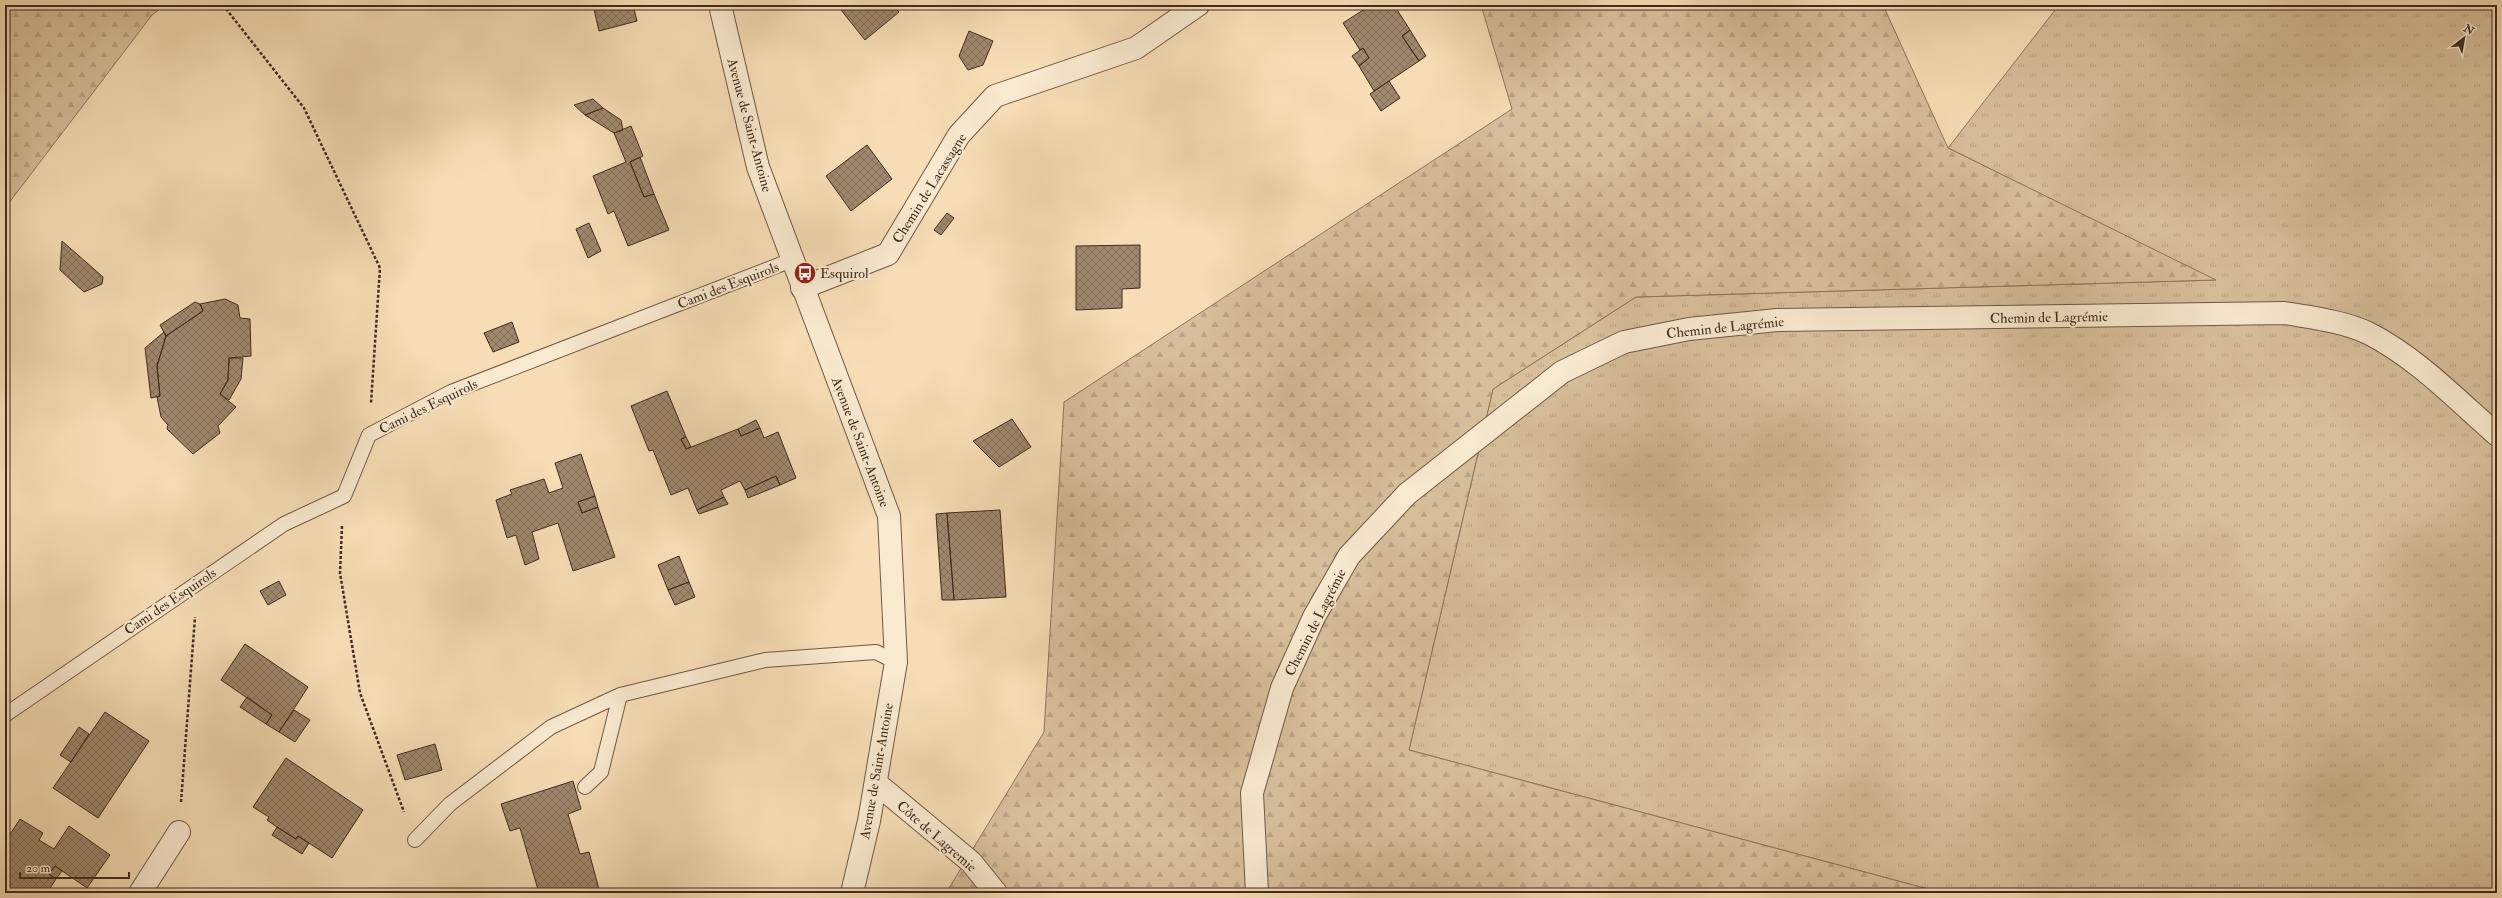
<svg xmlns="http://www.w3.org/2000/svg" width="2502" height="898" viewBox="0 0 2502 898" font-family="'IM FELL Double Pica',serif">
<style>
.grass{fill:url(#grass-tufts);stroke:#8c755c}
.forest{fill:url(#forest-firs);stroke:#8c755c}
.building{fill:url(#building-cross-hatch);stroke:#402b1e}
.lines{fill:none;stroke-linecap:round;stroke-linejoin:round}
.service-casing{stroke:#6e5844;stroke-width:16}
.minor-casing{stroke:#6e5844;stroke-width:24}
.path{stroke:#402b1e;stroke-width:2.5;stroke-dasharray:3 2;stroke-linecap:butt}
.service{stroke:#f9e9cf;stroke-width:14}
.minor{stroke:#f9e9cf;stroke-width:22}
.labels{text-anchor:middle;stroke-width:4;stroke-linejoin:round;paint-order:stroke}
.street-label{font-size:14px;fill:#402b1e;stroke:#f9e9cf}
.poi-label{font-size:14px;fill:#402b1e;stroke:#f9e9cf;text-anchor:start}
</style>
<defs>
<pattern id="grass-tufts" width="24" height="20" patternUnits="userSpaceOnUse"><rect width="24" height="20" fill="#d7bf9b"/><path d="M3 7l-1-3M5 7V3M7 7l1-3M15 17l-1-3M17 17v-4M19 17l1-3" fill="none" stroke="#baa485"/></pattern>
<pattern id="forest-firs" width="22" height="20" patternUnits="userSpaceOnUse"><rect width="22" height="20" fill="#d7bf9b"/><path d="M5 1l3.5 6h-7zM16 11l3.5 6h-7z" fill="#baa485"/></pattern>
<pattern id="building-cross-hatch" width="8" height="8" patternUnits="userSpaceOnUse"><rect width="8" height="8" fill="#9f886d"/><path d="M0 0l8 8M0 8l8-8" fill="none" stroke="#836f59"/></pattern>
</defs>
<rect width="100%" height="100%" fill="#f6ddb5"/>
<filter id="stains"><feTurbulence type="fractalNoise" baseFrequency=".005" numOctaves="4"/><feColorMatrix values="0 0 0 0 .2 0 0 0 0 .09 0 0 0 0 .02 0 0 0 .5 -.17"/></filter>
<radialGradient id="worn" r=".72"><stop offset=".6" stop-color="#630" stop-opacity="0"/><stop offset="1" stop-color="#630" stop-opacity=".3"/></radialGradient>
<path class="grass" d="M 2059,5 L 2497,5 L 2497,893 L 1943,893 L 1409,750 L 1493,389 L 1636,297 L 2215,280 L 1948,148 Z"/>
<path class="forest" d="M 5,5 L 165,5 L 152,15 L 5,208 Z
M 1481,5 L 1883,5 L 1948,148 L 2216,280 L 1636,297 L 1493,389 L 1409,750 L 1943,893 L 946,893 L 1044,732 L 1064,402 L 1512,109 Z"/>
<path class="building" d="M 593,5 L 633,5 L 637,21 L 599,31 Z
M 837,5 L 893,5 L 899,12 L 865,40 Z
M 1371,5 L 1394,5 L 1410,30 L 1402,36 L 1419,61 L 1374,91 L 1359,66 L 1369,58 L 1363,48 L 1360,50 L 1343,23 Z
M 1410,30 L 1426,56 L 1419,61 L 1402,36 Z
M 969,31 L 993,41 L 983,65 L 968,70 L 959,56 Z
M 1363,48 L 1369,58 L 1359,66 L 1352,56 Z
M 1389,81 L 1400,98 L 1381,111 L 1370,94 Z
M 593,99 L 603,108 L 585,115 L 574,105 Z
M 603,108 L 621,120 L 623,130 L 614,133 L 585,115 Z
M 631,126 L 643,156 L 630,162 L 644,197 L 654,194 L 669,230 L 628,246 L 614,211 L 608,214 L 593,176 L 626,162 L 614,133 Z
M 867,145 L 892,179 L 851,211 L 826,176 Z
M 640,157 L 654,194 L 644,197 L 630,162 Z
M 947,213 L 954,218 L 941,235 L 934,230 Z
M 589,223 L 601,251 L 588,258 L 576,229 Z
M 62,241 L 103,277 L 102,284 L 84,292 L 60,270 Z
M 1140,245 L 1140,288 L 1122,289 L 1122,308 L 1076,310 L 1076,246 Z
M 225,299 L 238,305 L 240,318 L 250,319 L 251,356 L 229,358 L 228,380 L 220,394 L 236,407 L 218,426 L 220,433 L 193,454 L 167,429 L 168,425 L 161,417 L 157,397 L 160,396 L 157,366 L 166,336 L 203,311 L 200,304 Z
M 195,302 L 200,304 L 203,311 L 166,336 L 160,325 Z
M 512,322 L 519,342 L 493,352 L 484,333 Z
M 164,332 L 166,336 L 157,366 L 160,396 L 151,398 L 145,348 Z
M 229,358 L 243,358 L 241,379 L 229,400 L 220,394 L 228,380 Z
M 667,391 L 686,437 L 681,439 L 686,449 L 738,429 L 741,436 L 760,428 L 764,438 L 778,432 L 796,478 L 780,485 L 776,476 L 745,490 L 740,481 L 721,490 L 724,497 L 697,510 L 688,488 L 671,495 L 653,450 L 649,451 L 631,406 Z
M 1012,419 L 1031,447 L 999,467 L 973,441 Z
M 756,420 L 760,428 L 741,436 L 738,429 Z
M 686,437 L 691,447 L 686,449 L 681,439 Z
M 581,454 L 595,496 L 578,502 L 582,513 L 598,507 L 615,557 L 573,571 L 558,523 L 532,532 L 539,559 L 525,565 L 516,535 L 507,538 L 496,500 L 512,494 L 510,490 L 544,479 L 549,493 L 563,488 L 555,463 Z
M 776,476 L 780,485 L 748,498 L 745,490 Z
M 595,496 L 598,507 L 582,513 L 578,502 Z
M 724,497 L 728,504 L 699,514 L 697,510 Z
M 1000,510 L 1006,597 L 954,600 L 947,513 Z
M 947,513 L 954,600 L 942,600 L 936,514 Z
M 679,556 L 689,582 L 668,590 L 658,565 Z
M 279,581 L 286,595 L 268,605 L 260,591 Z
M 689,582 L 695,597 L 675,605 L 668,590 Z
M 245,644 L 308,687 L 279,732 L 266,724 L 272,715 L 221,680 Z
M 247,697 L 272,715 L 266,724 L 240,707 Z
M 294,710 L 310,720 L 295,742 L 279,732 Z
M 105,712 L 149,741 L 98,818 L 53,788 Z
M 79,727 L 89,734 L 71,762 L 60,755 Z
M 435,744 L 442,770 L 405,780 L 397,755 Z
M 286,758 L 363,810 L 332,858 L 298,836 L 296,839 L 277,827 L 267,820 L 269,817 L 253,807 Z
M 573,781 L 581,809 L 568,814 L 580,854 L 589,852 L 600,893 L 539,893 L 520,828 L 510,831 L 501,804 Z
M 20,819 L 43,833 L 39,840 L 54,849 L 69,826 L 110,855 L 87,888 L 55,866 L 49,874 L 56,879 L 47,893 L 5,893 L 5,842 Z
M 277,827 L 296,839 L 298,836 L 309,843 L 302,854 L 272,835 Z
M 55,866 L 62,871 L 56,879 L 49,874 Z"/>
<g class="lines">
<g class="service-casing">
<path id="service" d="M 5,715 L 284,524 L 344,496 L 369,435 L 451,392 L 792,260
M 585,787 L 601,772 L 620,695 L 765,660 L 876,652 L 896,662
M 415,840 L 450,804 L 551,727 L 620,695"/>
</g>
<g class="minor-casing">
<path id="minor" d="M 720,5 L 758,167 L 889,516 L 896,662 L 869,821 L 852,893
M 802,288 L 888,254 L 959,135 L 995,96 L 1136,48 L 1198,5
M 876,783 L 971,862 L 996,893
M 140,893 L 179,832
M 1257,893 L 1252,793 L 1282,688 L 1314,617 L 1349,556 L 1407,494 L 1562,372 L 1624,342 L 1689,329 L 1777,320 L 2285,313 C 2313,318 2342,321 2368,333 C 2416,357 2457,400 2497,435"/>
</g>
<path class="path" d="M 223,5 L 304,108 L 380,268 L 371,403
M 342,526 L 340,573 L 360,693 L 404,812
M 181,802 L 195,617"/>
<use href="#service" class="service"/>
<use href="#minor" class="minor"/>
</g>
<defs>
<g id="bus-disc" transform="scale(1.15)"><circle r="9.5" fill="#8f2418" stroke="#f9e9cf"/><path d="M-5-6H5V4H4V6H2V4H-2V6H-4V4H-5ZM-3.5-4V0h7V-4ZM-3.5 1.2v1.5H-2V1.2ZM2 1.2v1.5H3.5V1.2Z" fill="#fff"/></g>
</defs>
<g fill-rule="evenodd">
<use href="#bus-disc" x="805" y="273"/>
</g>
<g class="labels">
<g class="street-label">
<text transform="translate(750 125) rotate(75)" y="5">Avenue de Saint-Antoine</text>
<text transform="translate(929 188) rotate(-58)" y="5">Chemin de Lacassagne</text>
<text transform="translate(728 285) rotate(-21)" y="5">Cami des Esquirols</text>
<text transform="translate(2049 317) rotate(-1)" y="5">Chemin de Lagrémie</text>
<text transform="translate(1725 327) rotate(-6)" y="5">Chemin de Lagrémie</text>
<text transform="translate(428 406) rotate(-26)" y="5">Cami des Esquirols</text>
<text transform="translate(861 442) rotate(69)" y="5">Avenue de Saint-Antoine</text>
<text transform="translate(170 601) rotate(-34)" y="5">Cami des Esquirols</text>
<text transform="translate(1315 622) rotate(-63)" y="5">Chemin de Lagrémie</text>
<text transform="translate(876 771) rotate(-80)" y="5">Avenue de Saint-Antoine</text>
<text transform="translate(937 836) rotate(41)" y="5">Côte de Lagremie</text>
</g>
<g class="poi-label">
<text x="820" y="278">Esquirol</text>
</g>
</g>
<rect width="2502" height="898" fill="none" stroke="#f6ddb5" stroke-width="20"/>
<rect x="6" y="6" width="2490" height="886" fill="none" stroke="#402b1e" stroke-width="2"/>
<rect x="10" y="10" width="2482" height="878" fill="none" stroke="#402b1e"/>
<g transform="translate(2464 38) rotate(31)" stroke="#f9e9cf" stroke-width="3" paint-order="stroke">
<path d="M0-3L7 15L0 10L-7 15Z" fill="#402b1e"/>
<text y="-6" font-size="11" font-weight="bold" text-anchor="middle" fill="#402b1e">N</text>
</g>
<path d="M20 872v6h109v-6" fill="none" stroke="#402b1e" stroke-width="2"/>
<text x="26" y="872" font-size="12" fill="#402b1e" stroke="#f9e9cf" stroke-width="3" paint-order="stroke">20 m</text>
<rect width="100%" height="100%" filter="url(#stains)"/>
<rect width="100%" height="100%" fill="url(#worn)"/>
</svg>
